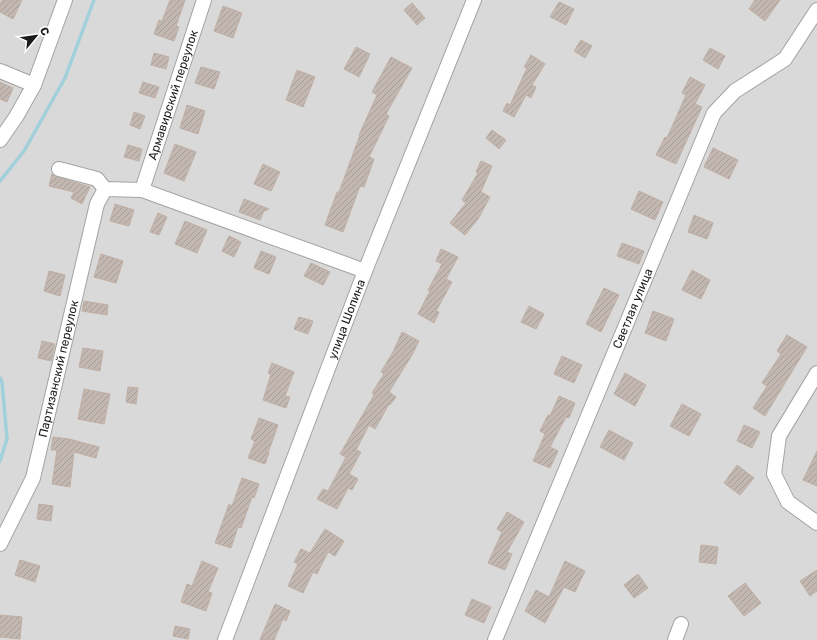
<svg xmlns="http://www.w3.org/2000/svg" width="817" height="640" viewBox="0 0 817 640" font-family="Rubik,sans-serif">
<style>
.residential{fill:#dad9d9}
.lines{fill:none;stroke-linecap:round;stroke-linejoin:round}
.stream{stroke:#a1d0db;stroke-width:3.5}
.building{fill:url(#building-hatch);stroke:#bfafa4}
.street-casing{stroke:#a3a3a3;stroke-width:16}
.street{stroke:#fff;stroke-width:14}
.labels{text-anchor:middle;stroke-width:3;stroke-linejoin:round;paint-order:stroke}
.street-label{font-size:12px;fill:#1c1c1c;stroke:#fff}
</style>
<defs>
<pattern id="building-hatch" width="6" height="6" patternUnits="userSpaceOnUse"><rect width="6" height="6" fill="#c2b8b1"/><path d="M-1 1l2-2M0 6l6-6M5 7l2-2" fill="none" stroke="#a69e98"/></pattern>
</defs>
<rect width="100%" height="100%" fill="#ede9e1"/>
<path class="residential" d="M 0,0 L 817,0 L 817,640 L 0,640 Z"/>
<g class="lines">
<path class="stream" d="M 0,181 L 24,151 L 65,78 L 94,0
M 0,378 L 2,382 L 7,439 L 0,461"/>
</g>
<path class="building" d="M 2,0 L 22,0 L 13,19 L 0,12 L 0,5 Z
M 170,0 L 185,0 L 176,26 L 179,27 L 174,41 L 154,34 L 159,20 L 162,21 Z
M 755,0 L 780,0 L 765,21 L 749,9 Z
M 559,2 L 574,9 L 566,25 L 550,17 Z
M 412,3 L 425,18 L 417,25 L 404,10 Z
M 223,6 L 242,13 L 233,38 L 214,31 Z
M 581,40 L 592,46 L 585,58 L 574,51 Z
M 356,47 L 370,54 L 359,77 L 344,69 Z
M 710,48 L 725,56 L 718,69 L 703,60 Z
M 154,53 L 169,57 L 166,69 L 151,65 Z
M 531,55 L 545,64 L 532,85 L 536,87 L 531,98 L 526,95 L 514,117 L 503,111 L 507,103 L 510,105 L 527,68 L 524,67 Z
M 391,57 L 412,68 L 386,114 L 389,116 L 369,157 L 374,159 L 364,187 L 360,186 L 343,232 L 325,225 L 337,192 L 339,192 L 360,135 L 359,135 L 377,95 L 372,92 Z
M 201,67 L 220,72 L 214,89 L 195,83 Z
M 297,70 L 315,77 L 303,107 L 286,100 Z
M 690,77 L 705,85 L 695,104 L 702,107 L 676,164 L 656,155 L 665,137 L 667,138 L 686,95 L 682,93 Z
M 0,82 L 13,88 L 7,102 L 0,99 Z
M 143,82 L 159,87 L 155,98 L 139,93 Z
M 187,105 L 205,111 L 198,134 L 180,128 Z
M 134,112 L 145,116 L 140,129 L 130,125 Z
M 492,130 L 506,140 L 499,149 L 486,138 Z
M 175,144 L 196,152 L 184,181 L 164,173 Z
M 128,145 L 142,149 L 139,161 L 124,157 Z
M 713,148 L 738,160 L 729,179 L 704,167 Z
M 481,161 L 492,166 L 481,192 L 490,197 L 478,219 L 465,235 L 450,223 L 466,203 L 462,200 L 478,173 L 476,172 Z
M 263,164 L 280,172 L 271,191 L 254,184 Z
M 52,174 L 57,177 L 90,187 L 82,204 L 71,198 L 74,192 L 49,186 Z
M 639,191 L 663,202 L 655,220 L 631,209 Z
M 244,199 L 269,209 L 264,211 L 260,220 L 239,212 Z
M 115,204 L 134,210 L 129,226 L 110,221 Z
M 158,213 L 167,217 L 159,235 L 150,232 Z
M 694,215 L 713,223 L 707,239 L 688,232 Z
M 185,221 L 207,230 L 197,253 L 175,244 Z
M 229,236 L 241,242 L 234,257 L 222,251 Z
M 622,243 L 644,251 L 639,264 L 617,256 Z
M 441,249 L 458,257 L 446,279 L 452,282 L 436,311 L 439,312 L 434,323 L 418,314 L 430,291 L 428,290 L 442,264 L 436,261 Z
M 261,251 L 276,257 L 269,274 L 254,268 Z
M 101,254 L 123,261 L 116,283 L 94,277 Z
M 311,263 L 330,272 L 323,285 L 304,276 Z
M 692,270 L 710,280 L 701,299 L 682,290 Z
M 49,271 L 65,275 L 60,296 L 44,291 Z
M 604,288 L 619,295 L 601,332 L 586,324 Z
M 84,301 L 108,305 L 107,315 L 82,311 Z
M 529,306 L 544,314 L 536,329 L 521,322 Z
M 653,311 L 674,319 L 666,341 L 645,333 Z
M 299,317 L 313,321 L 308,334 L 294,329 Z
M 402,332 L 419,341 L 412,355 L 389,392 L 396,397 L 390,405 L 389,404 L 375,429 L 369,425 L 356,450 L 361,452 L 349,474 L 358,479 L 352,490 L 348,488 L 337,509 L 317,499 L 323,489 L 328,491 L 346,457 L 340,454 L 374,395 L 372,393 L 384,374 L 381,372 L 393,352 Z
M 787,335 L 807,347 L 765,416 L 753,408 L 767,386 L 762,383 L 781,354 L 777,351 Z
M 42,341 L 55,344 L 51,361 L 38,358 Z
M 83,348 L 103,351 L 100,371 L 79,367 Z
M 562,356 L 582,365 L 574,383 L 554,374 Z
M 272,363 L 294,372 L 285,396 L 290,397 L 286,408 L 263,400 L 271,374 L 268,373 Z
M 625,373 L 646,385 L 635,406 L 614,394 Z
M 128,387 L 138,388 L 136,404 L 126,402 Z
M 84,389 L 110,394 L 104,424 L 78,419 Z
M 559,396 L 575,403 L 569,418 L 566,417 L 550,447 L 558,451 L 550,468 L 533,461 L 545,434 L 540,431 L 548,415 L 550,416 Z
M 682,404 L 701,414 L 689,436 L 670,426 Z
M 259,418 L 278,425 L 268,453 L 269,453 L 265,464 L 248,458 L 255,441 L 251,439 Z
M 744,425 L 760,432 L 752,448 L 737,441 Z
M 609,430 L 633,443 L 624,460 L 600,447 Z
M 53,437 L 69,439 L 99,447 L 96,458 L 74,452 L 70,487 L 52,484 L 57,450 L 51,450 Z
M 817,451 L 817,486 L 803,480 Z
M 737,465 L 754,478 L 740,495 L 724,483 Z
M 242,478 L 259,484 L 254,498 L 252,497 L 241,528 L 238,527 L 231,548 L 215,543 L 229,504 L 232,506 Z
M 39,504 L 53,506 L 51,521 L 37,519 Z
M 507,512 L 524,522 L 507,552 L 512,554 L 505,570 L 488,563 L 502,532 L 497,529 Z
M 325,529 L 344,541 L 335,556 L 328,552 L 317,574 L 313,572 L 303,593 L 288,586 L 298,564 L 294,562 L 301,549 L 310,553 Z
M 701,545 L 718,547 L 716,564 L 699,562 Z
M 20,560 L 40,566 L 35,582 L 15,575 Z
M 202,561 L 218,568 L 208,592 L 212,593 L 206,611 L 181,602 L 187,584 L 192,586 Z
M 565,561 L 585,571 L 575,592 L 564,587 L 545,623 L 525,611 L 536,590 L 549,597 Z
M 817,570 L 817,591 L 810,596 L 800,581 Z
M 638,574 L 648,588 L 634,598 L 624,585 Z
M 745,583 L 761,603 L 744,616 L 728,596 Z
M 472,599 L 491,607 L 484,623 L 465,615 Z
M 275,604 L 290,611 L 286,621 L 283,619 L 274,640 L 260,640 Z
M 0,615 L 22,617 L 20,639 L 0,637 Z
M 175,626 L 190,629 L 188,639 L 173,636 Z"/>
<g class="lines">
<g class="street-casing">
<g id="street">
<path d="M 0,71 L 34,85"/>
<path d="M 0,140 L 16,117 L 34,85 L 65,0"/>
<path d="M 59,169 L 97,179 L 105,189 L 142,190 L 365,271"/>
<path id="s1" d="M 142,190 L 204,0"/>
<path d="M 817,373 L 779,436 L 774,474 L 788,502 L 817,523"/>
<path id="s2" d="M 0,544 L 33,478 L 97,204 L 105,189"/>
<path id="s3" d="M 225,640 L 365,271 L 474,0"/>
<path id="s4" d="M 495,640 L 714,113 L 735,91 L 785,59 L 817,10"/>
<path d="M 675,640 L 681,624"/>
</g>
</g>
<use href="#street" class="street"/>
</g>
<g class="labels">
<g class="street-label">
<text dy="4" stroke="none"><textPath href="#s1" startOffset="100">Армавирский переулок</textPath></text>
<text dy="4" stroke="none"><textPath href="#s4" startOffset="359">Светлая улица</textPath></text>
<text dy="4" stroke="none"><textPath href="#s3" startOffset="343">улица Шопина</textPath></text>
<text dy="4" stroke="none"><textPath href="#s2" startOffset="186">Партизанский переулок</textPath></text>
</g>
</g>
<g transform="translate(36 36) rotate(61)" stroke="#ffffff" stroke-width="3" paint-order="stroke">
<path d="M0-3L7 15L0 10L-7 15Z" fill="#1c1c1c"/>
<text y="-6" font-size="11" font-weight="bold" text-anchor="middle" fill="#1c1c1c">С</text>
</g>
</svg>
